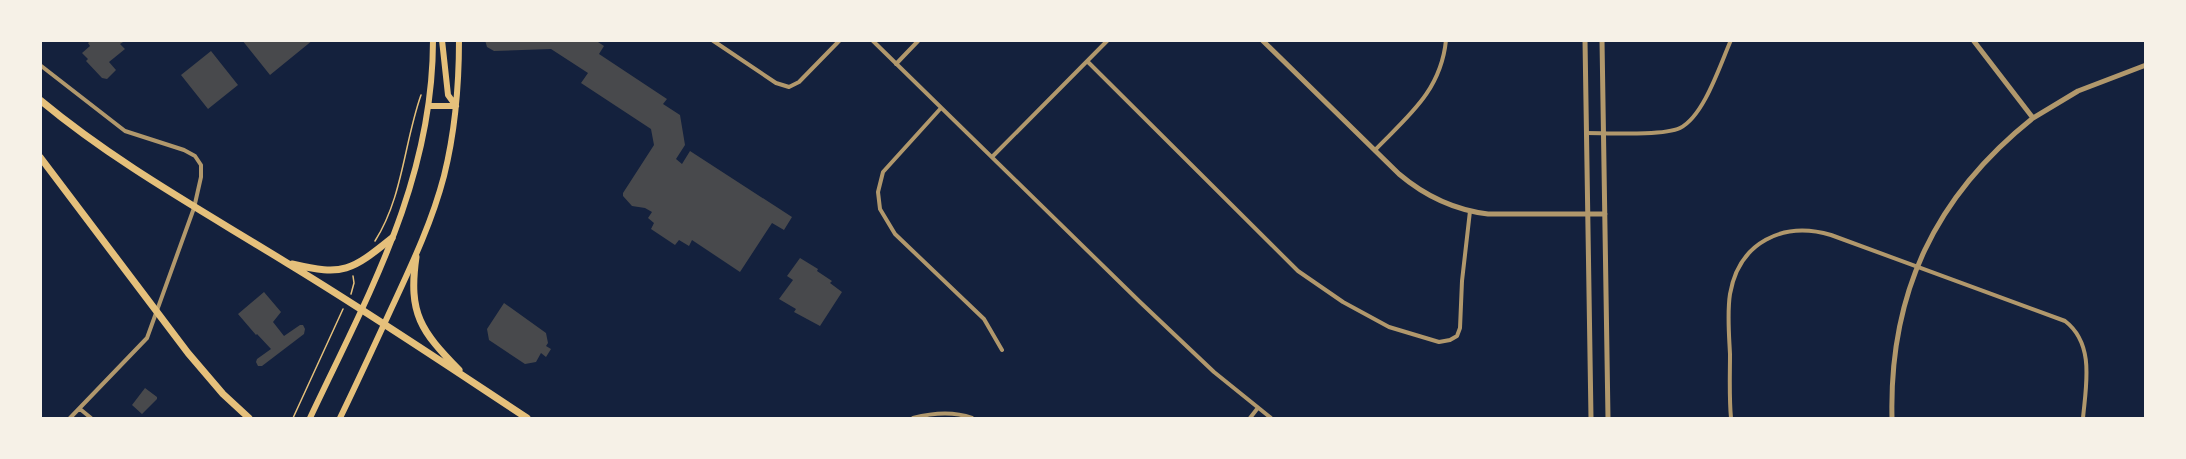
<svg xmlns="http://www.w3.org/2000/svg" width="2186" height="459" viewBox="0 0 2186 459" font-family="'IBM Plex Sans',sans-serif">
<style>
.building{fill:#48494c}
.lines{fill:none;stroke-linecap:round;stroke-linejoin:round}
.path{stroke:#e5c07b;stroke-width:1.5}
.minor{stroke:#b1986c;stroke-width:4}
.tertiary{stroke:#b1986c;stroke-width:5}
.secondary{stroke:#e5c07b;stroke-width:6}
.primary{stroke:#e5c07b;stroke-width:7}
</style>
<rect width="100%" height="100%" fill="#14213d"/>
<path class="building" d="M 91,40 L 123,42 L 120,44 L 125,49 L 109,62 L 116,70 L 107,79 L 102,78 L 86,61 L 88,59 L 82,53 L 90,46 L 88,43 Z
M 242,40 L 313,40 L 270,75 Z
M 485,40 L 595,40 L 604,46 L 599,54 L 667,99 L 663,104 L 680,115 L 685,145 L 676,159 L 682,164 L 690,151 L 792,217 L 784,230 L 772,223 L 740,272 L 692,240 L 689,246 L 679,240 L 675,245 L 651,229 L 654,223 L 648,218 L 652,212 L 645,208 L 632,206 L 623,196 L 623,193 L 654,145 L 651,129 L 581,83 L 588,73 L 551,49 L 494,51 L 487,47 Z
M 211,51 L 238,85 L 208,109 L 181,75 Z
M 800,258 L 818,269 L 817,271 L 832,281 L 830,283 L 842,292 L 820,326 L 794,312 L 796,309 L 779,299 L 793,280 L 787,276 Z
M 264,292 L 281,312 L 273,322 L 284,336 L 300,325 L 303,325 L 305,329 L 304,334 L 262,366 L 258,366 L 256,362 L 257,359 L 271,349 L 257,334 L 256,335 L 238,314 Z
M 504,303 L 546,333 L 548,343 L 546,346 L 551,349 L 546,357 L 541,353 L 536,362 L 525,364 L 489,340 L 487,329 Z
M 145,388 L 157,397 L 157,399 L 142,414 L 132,405 Z"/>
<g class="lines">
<path class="path" d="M 375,241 C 403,197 404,143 421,95
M 351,294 L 354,283 L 353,276
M 293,418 L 343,309"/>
<path class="minor" d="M 712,40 L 776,83 L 789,87 L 799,82 L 840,40
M 872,40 L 1140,302 L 1214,372 L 1271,418
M 1088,62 L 1298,271 L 1343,302 L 1389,327 L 1439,342 L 1450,340 L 1457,336 L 1460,328 L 1462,281 L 1470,211
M 896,64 L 919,40
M 40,65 L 125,131 L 184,150 L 195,156 L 201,165 L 201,177 L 194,208 L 147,338 L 70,418
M 941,108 L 883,172 L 878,192 L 880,209 L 895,234 L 984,319 L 1002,350
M 1586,133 C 1607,133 1664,136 1680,128 C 1704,116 1720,65 1731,40
M 1375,150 C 1408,116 1441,91 1446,40
M 992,157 L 1108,40
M 80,409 L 91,418
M 913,418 C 932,413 953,411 972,418
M 1250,418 L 1257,409
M 1731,418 C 1729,397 1730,375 1730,354 C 1729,334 1727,313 1730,294 C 1739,242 1783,221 1831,235 L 2065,321 C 2095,344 2086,385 2083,418"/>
<path class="tertiary" d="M 1262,40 L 1399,174 C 1425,196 1455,210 1488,214 L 1605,214
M 1585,40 L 1591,418
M 1602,40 L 1608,418
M 1973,40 L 2033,118 L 2078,91 L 2146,65
M 1892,418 C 1889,293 1935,196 2033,118"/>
<path class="secondary" d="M 442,40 L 448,95 L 456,106
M 429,106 L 456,106
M 310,418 C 368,295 433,181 433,40
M 340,418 C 358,381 375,344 392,307 C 412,264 432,222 444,176 C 455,132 459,86 459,40"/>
<path class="primary" d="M 40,100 C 117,164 203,211 287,263 C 368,312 448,366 527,418
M 40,157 L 188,353 L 223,394 L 249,418
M 416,257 C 408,314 421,331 459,370
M 292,264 C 344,276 351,271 392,238"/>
</g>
<rect width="2186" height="459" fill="none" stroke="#f6f1e7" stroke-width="84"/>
</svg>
